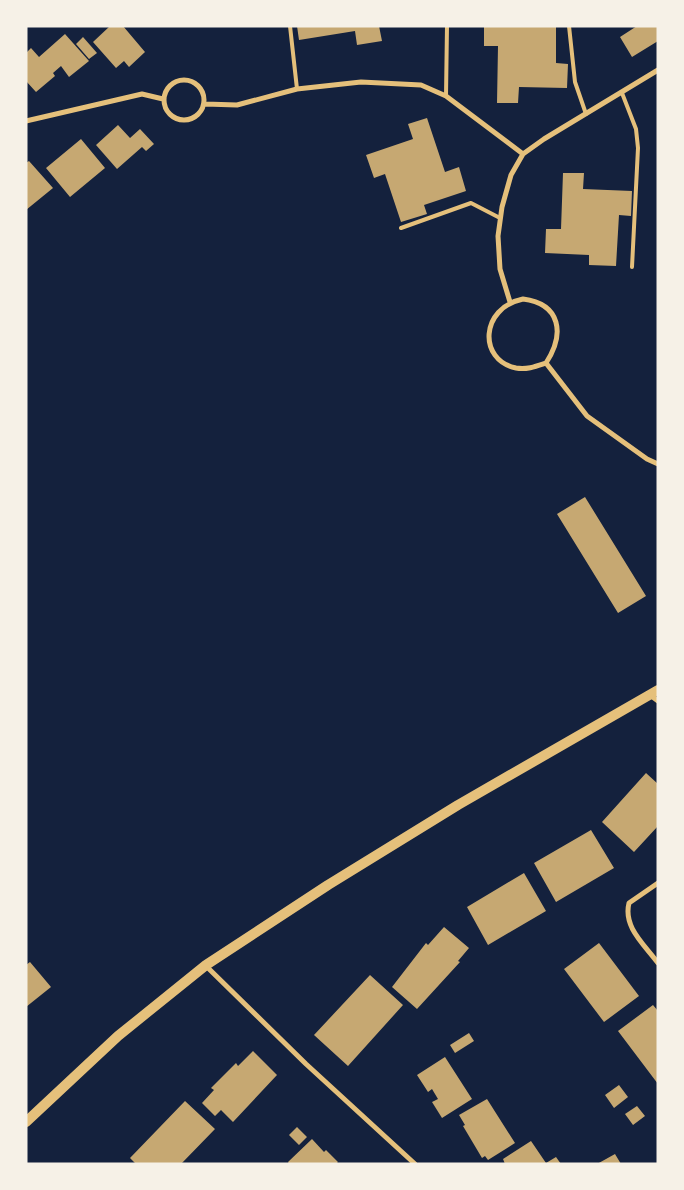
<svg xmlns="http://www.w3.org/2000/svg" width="684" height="1190" viewBox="0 0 684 1190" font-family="Cabin,sans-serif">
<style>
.building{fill:#c6a872}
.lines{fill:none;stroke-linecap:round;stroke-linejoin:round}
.service{stroke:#e5c07b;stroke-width:4}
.minor{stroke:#e5c07b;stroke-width:5}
.secondary{stroke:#e5c07b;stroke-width:10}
</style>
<rect width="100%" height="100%" fill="#14213d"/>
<path class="building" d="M 110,26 L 123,26 L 145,52 L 129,67 L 124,61 L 116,68 L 93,42 Z
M 297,26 L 379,26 L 382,41 L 357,45 L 355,31 L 299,40 Z
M 484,26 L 556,26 L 556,63 L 568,64 L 567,88 L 519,87 L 518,103 L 497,103 L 498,46 L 484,46 Z
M 637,26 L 658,26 L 658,41 L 632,57 L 620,37 Z
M 65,34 L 89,61 L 69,77 L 61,66 L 53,73 L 55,76 L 36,92 L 26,81 L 26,53 L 31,48 L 39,57 Z
M 83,37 L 97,53 L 89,59 L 76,44 Z
M 427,118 L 445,172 L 459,167 L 466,191 L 424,205 L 427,214 L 401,222 L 385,174 L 374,178 L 366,155 L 413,139 L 408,124 Z
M 118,125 L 130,138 L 140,129 L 154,144 L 146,151 L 142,147 L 117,169 L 96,145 Z
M 81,139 L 105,168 L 70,197 L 46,168 Z
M 29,161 L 53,188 L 26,210 L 26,163 Z
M 563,173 L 584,173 L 583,189 L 632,191 L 631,216 L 619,215 L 616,266 L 589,265 L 589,255 L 545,253 L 546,229 L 561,229 Z
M 585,497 L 646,596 L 618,613 L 557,514 Z
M 646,773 L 658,784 L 658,826 L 634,852 L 602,822 Z
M 591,830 L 614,868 L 556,902 L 534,863 Z
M 524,873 L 546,911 L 488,945 L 467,907 Z
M 444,927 L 469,948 L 458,961 L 460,962 L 417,1009 L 392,987 L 426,943 L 428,945 Z
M 599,943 L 639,996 L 604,1022 L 564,969 Z
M 30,962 L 51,987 L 26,1007 L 26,965 Z
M 370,975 L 403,1005 L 348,1066 L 314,1035 Z
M 653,1005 L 658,1011 L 658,1084 L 618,1031 Z
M 469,1033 L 474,1041 L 455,1053 L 450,1045 Z
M 253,1051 L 277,1075 L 233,1122 L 221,1110 L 215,1116 L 202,1103 L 214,1090 L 211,1088 L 236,1063 L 238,1066 Z
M 445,1057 L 472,1099 L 442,1118 L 432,1102 L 438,1099 L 432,1089 L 428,1092 L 417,1075 Z
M 619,1085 L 628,1097 L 614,1108 L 605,1095 Z
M 487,1099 L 515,1143 L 488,1160 L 485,1156 L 482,1158 L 463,1126 L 465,1125 L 459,1115 Z
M 185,1101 L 215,1129 L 181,1164 L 136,1164 L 130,1158 Z
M 637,1106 L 645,1116 L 633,1125 L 625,1114 Z
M 297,1127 L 307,1137 L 299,1145 L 289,1135 Z
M 312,1139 L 324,1152 L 326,1150 L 338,1162 L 336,1164 L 289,1164 L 288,1162 Z
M 531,1141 L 546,1163 L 556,1157 L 561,1164 L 505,1164 L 503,1159 Z
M 615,1154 L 621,1164 L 597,1164 Z"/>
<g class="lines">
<path class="service" d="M 290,26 L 297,89
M 569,26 L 575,82 L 586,114
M 622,93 L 636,129 L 638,148 L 632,267
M 446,96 L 447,26
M 401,228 L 471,203 L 500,218"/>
<path class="minor" d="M164 100a20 20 0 1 1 40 0a20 20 0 1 1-40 0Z
M 205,104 L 237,105 L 297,89 L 361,82 L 421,85 L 446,96 L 523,154
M 26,121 L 142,94 L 163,99
M 523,299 C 561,304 565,334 546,363 C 537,366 527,370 516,368 C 478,360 480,308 523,299 Z
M 510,302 L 500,269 L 498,236 L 502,207 L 511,175 L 523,154 L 544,139 L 658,70
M 546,363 L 587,416 L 647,459 L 658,464
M 650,695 L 658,701
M 658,883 L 629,903 C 623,927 644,944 658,963
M 206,966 L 306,1064 L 415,1164"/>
<path class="secondary" d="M 26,1122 L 118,1036 L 206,965 L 328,885 L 458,805 L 658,690"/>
</g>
<rect width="684" height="1190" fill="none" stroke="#f6f1e7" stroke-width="55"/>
</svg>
